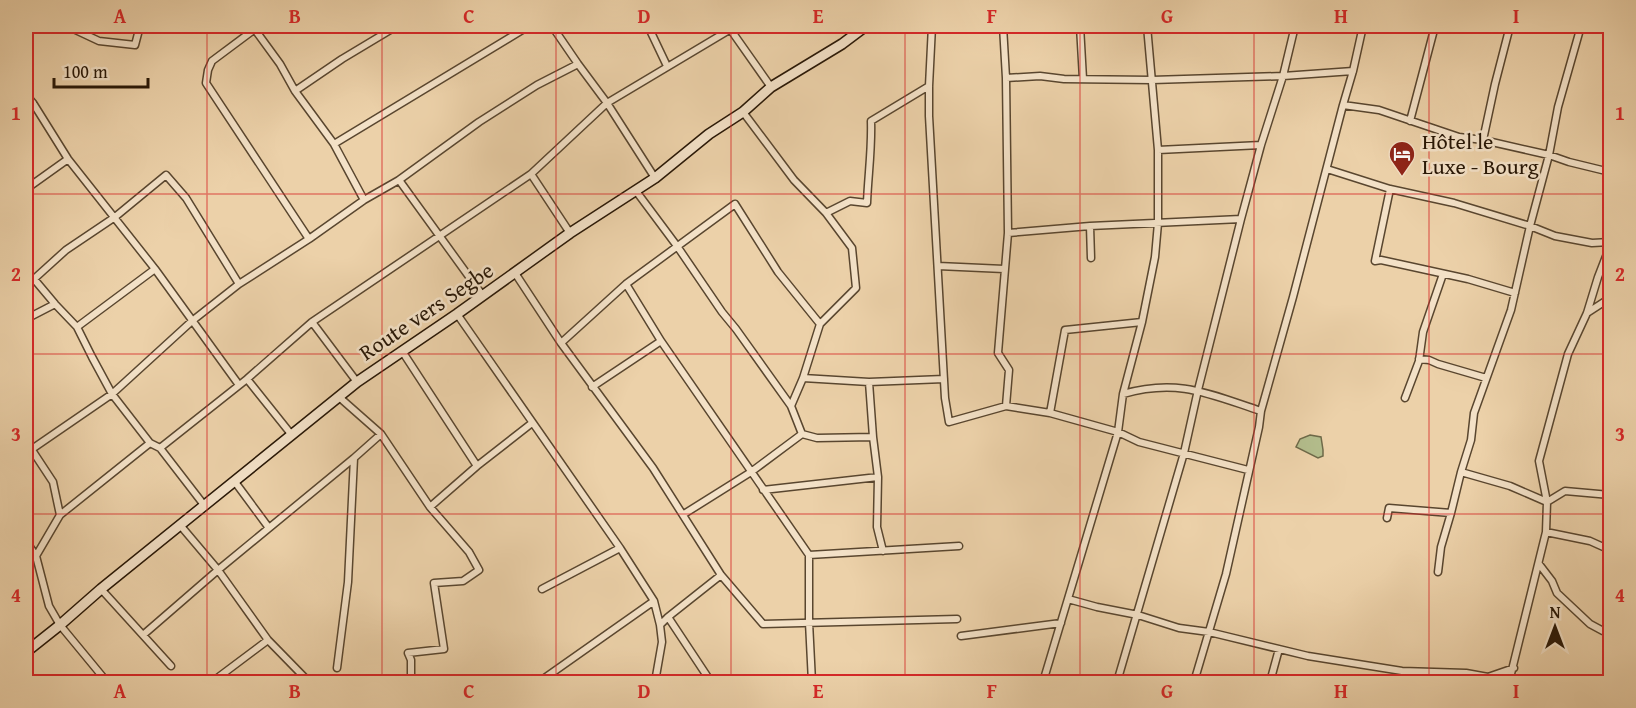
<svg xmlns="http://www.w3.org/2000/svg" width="1636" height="708" viewBox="0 0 1636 708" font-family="'Gentium Book Plus',serif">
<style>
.green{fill:#b3bd8c;stroke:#6e6a49;stroke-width:1.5}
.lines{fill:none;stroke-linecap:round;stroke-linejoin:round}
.street-casing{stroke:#59462f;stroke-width:9}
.secondary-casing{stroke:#281706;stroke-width:12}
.street{stroke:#f3e1c7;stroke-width:6}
.secondary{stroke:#f3e1c7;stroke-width:9}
.grid{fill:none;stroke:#d62828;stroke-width:1.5;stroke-opacity:0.55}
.labels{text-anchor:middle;stroke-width:5;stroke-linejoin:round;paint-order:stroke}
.poi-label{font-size:22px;fill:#281706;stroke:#f3e1c7;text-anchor:start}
.street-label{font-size:22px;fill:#281706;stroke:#f3e1c7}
.neatline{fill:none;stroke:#d62828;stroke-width:2}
.grid-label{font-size:20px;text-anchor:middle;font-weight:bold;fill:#d62828}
</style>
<rect width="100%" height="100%" fill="#ecd1a9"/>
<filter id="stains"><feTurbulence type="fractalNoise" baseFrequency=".00333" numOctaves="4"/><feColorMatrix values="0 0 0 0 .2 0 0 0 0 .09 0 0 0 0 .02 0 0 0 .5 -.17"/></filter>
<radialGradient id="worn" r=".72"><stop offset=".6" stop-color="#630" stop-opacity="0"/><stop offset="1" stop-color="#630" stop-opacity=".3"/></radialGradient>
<path class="green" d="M 1310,435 L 1321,437 L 1323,450 L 1323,456 L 1318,458 L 1296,447 L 1300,439 Z"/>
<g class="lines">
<g class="street-casing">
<path id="street" d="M 67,26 L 99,41 L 135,45 L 140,26
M 259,26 L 212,61 L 208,70 L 206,83 L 309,239
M 552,26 L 578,64 L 607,103 L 655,178
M 648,26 L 667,66
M 728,26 L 771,87
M 932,26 L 929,86 L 929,116 L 945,398 L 949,422 L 1006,406 L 1050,413 L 1118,432 L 1139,442 L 1248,470
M 1003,26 L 1006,78 L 1008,233 L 998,353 L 1009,370 L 1006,406
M 1080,26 L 1083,79
M 253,27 L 280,64 L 295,91 L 334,144 L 364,200
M 1006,78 L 1040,76 L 1064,79 L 1152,80 L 1283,76 L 1353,71
M 295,91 L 342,59 L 397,26
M 26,95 L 33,103
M 1343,105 L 1379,110 L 1459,137 L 1483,140 L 1549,155 L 1569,162 L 1610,172
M 26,108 L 33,103 L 68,159 L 155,269 L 239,385
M 743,112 L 794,180 L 826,213
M 1410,121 L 1435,26
M 1483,140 L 1495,84 L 1510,26
M 334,144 L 529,26
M 1158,150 L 1261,145
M 1327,169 L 1390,189 L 1454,203 L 1530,226 L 1555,236 L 1592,243 L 1610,242
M 531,174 L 570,233
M 399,180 L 483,296
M 26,189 L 68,159
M 1390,189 L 1375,261 L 1381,260 L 1468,279 L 1515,293
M 636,191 L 677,246 L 722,312 L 736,329 L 791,406 L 802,434
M 1090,226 L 1091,258
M 1008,233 L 1090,226 L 1241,219
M 938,266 L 1004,269
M 26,273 L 34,279 L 55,304 L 77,327 L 92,357 L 112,394 L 150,443 L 160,448 L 204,505
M 515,273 L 561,343 L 653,468 L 721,575 L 763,624 L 957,619
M 34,279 L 66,250 L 115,217 L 166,175 L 186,198 L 239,284
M 626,284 L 661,341 L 809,555 L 809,622 L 812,682
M 1587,313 L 1607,300 L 1610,301
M 457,314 L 620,548 L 654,601
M 26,319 L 55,304
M 312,322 L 357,382
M 820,324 L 856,288 L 852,248 L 826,213 L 850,201 L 867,203 C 868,176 872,149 871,121 L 929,86
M 77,327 L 155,269
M 561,343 L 626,284 L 735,204 L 778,272 L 820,324 L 803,378 L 791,406
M 402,351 L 477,466 L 430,507
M 1419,359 L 1429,360 L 1438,364 L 1486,378
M 803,378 L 869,382 L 944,379
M 247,379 L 291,434
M 869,382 L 873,437
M 592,387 L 661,341
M 1123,394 C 1178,378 1209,394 1261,411
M 339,397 L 381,434 L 430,507 L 469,552 L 479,570 L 463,581 L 434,583 L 444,649 L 408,653 L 411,660 L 411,682
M 1405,398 L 1419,361 L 1423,332 L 1443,274
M 1050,413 L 1065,330 L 1142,322
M 26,441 L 53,482 L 60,515
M 160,448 L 247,379 L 312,322 L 531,174 L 607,103 L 736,26
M 32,449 L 112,394 L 192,321 L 239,284 L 309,239 L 364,200 L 399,180 L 479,122 L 537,85 L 578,64
M 477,466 L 532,423
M 1461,472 L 1510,486 L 1547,502
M 235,482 L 269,528
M 763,490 L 878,477
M 1547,502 L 1565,491 L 1610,495
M 684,514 L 751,472 L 802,434 L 817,438 L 873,437 L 878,477 L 877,527 L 883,551
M 1387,518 L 1389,508 L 1451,513 L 1461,472 L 1471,440 L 1474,413 L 1511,310 L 1530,226 L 1549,155 L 1558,107 L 1581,26
M 180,525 L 218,570 L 268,640 L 309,682
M 1546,532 L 1590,541 L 1610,550
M 26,541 L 36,556 L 49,606 L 60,625 L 107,682
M 809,555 L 959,546
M 36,556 L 60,515 L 150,443
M 1539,564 L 1552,581 L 1557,593 L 1590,624 L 1603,631 L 1610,632
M 1438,572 L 1441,547 L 1451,513
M 101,589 L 171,666
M 542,589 L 620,548
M 1068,599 L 1097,607 L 1138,615 L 1179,628 L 1209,632 L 1308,656 L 1402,671 L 1466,673 L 1488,677 L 1514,668
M 668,617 L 711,682
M 143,635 L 218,570 L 354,458
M 961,636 L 1061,623
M 337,668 L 348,582 L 354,458 L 381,434
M 219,682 L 216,679 L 268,640
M 539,682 L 654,601 L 660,625
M 655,682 L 662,642 L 660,625 L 668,617 L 721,575
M 1043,682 L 1118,432 L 1123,394 L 1142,322 L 1155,257 L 1158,223 L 1158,150 L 1147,26
M 1117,682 L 1184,453 L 1198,390 L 1241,219 L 1261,145 L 1283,76 L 1295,26
M 1194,682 L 1226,574 L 1259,427 L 1261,411 L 1293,297 L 1343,105 L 1353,71 L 1363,26
M 1270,682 L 1279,649
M 1509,682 L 1546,532 L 1547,502 L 1539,461 L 1568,354 L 1587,313 L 1598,277 L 1610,246"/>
</g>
<g class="secondary-casing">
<path id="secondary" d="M 26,652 L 60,625 L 101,589 L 357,382 L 457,314 L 570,233 L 655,178 L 709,134 L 743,112 L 771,87 L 842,44 L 866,26"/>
</g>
<use href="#street" class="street"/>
<use href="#secondary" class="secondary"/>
</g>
<path class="grid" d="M 207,26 L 207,682M 382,26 L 382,682M 556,26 L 556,682M 731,26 L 731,682M 905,26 L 905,682M 1080,26 L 1080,682M 1254,26 L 1254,682M 1429,26 L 1429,682M 26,194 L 1610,194M 26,354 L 1610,354M 26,514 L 1610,514"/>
<defs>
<g id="hotel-pin" transform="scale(1.35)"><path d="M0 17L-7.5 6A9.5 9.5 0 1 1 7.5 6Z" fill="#8f2418" stroke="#f3e1c7"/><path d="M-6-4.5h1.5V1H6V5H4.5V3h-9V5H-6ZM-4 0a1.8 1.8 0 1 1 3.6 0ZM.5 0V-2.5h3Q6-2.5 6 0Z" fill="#fff"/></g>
</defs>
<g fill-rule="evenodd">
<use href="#hotel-pin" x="1402" y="154"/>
</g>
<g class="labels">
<g class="poi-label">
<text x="1422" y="149">Hôtel le<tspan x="1422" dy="25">Luxe - Bourg</tspan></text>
</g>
<g class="street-label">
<text transform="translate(426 311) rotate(-34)" y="8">Route vers Segbe</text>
</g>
</g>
<rect width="1636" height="708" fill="none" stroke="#ecd1a9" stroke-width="66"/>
<g transform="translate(1555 627)" stroke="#f3e1c7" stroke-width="4.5" paint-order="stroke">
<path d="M0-4.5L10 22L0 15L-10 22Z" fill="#281706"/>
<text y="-9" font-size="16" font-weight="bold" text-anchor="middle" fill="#281706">N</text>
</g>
<path d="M54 78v9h94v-9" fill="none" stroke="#281706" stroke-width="3"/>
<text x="63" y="78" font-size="18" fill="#281706" stroke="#f3e1c7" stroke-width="4.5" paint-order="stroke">100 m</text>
<rect x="33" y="33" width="1570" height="642" class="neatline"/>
<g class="grid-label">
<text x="120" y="23">A</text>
<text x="295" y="23">B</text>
<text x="469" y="23">C</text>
<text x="644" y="23">D</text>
<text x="818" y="23">E</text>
<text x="992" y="23">F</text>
<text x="1167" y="23">G</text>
<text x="1341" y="23">H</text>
<text x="1516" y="23">I</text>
<text x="16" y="120">1</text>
<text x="1620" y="120">1</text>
<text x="16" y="281">2</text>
<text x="1620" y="281">2</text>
<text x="16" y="441">3</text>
<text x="1620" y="441">3</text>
<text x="16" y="602">4</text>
<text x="1620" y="602">4</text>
<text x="120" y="698">A</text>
<text x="295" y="698">B</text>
<text x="469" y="698">C</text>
<text x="644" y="698">D</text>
<text x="818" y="698">E</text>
<text x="992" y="698">F</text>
<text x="1167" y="698">G</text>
<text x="1341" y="698">H</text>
<text x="1516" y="698">I</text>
</g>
<rect width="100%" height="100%" filter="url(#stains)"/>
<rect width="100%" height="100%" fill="url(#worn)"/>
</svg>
